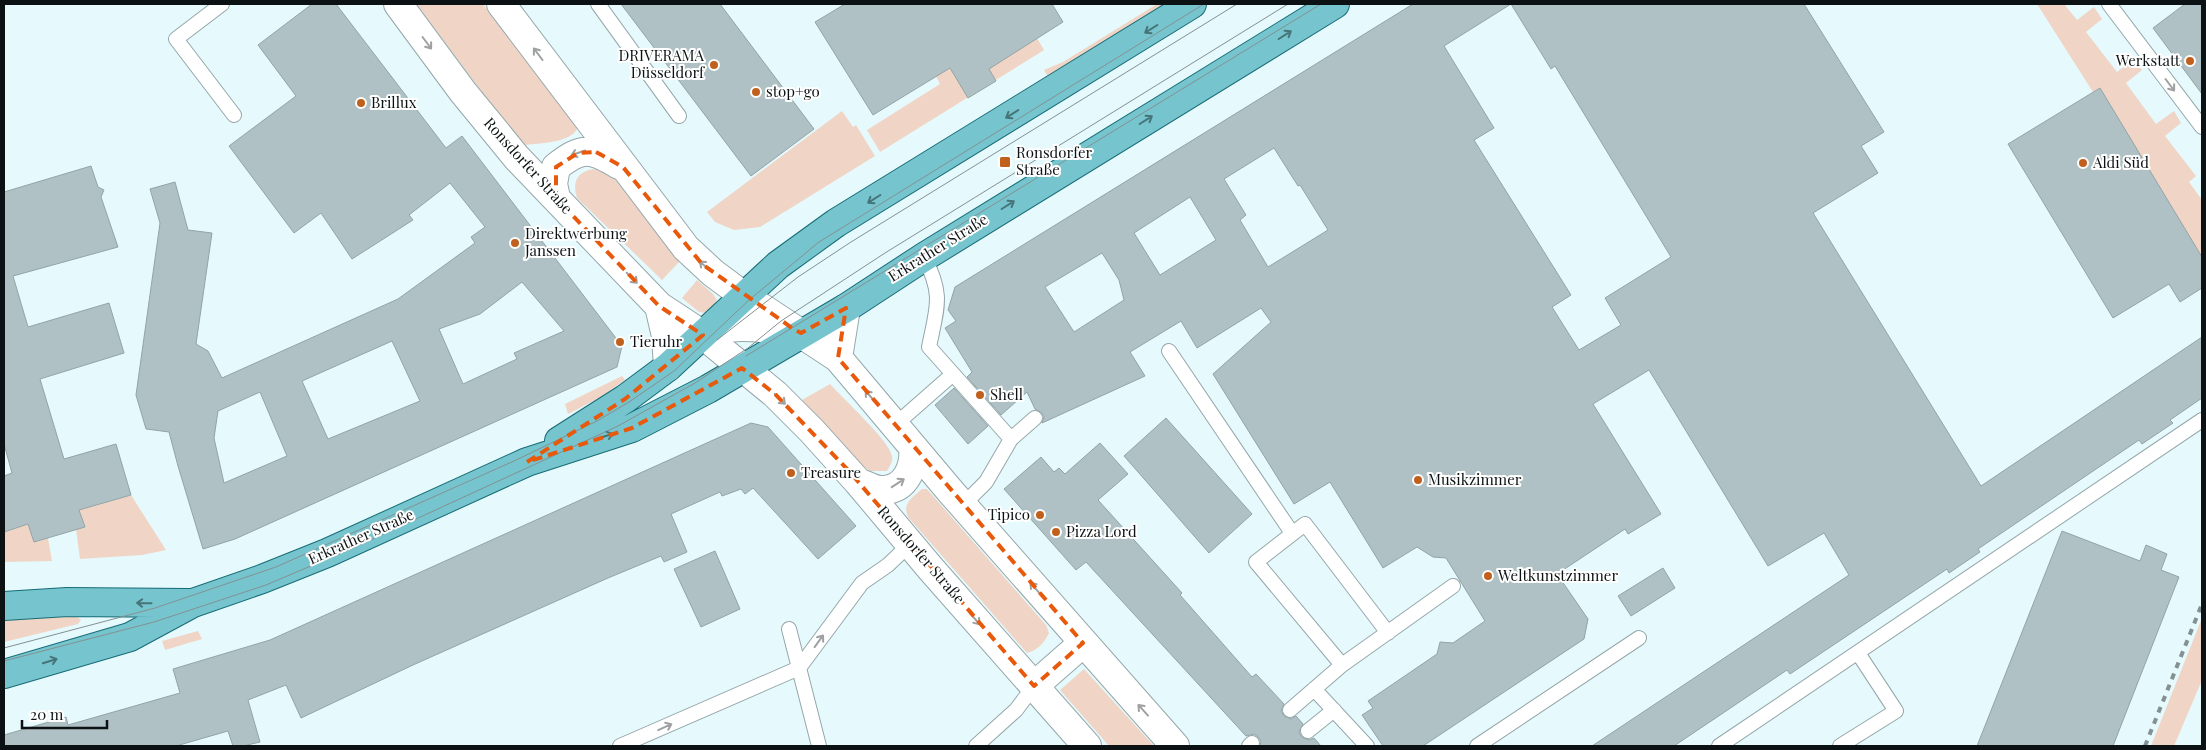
<svg xmlns="http://www.w3.org/2000/svg" width="2206" height="750" viewBox="0 0 2206 750" font-family="'Playfair Display',serif">
<style>
.green{fill:#f0d5c6}
.building{fill:#afc1c4;stroke:#92a4a6;fill-rule:evenodd}
.lines{fill:none;stroke-linecap:round;stroke-linejoin:round}
.lane-casing{stroke:#95a7aa;stroke-width:16}
.secondary-casing{stroke:#95a7aa;stroke-width:30}
.primary-casing{stroke:#166c76;stroke-width:30}
.lane{stroke:#fff;stroke-width:14}
.secondary{stroke:#fff;stroke-width:28}
.primary{stroke:#76c4cd;stroke-width:28}
.tram{stroke:#849193;stroke-width:1}
.rail{stroke:#849193;stroke-width:4;stroke-dasharray:6 6;stroke-linecap:butt}
.oneway{stroke:#467479}
.oneway2{stroke:#9ea0a1}
.marked{fill:none;stroke:#e8590c;stroke-width:4;stroke-dasharray:10 6;stroke-linejoin:round}
.poi-dot{fill:#c0601c;stroke:#fff;stroke-width:2}
.labels{text-anchor:middle;stroke-width:4;stroke-linejoin:round;paint-order:stroke}
.poi-label{font-size:15px;fill:#0c1213;stroke:#fff;text-anchor:start}
.street-label{font-size:15px;fill:#0c1213;stroke:#fff}
</style>
<rect width="100%" height="100%" fill="#e6f9fc"/>
<path class="green" d="M 416,4 L 483,4 L 573,122 L 577,129 C 569,143 540,143 525,145 L 521,144 Z
M 1157,4 L 1169,4 L 1048,77 L 1044,70 L 1063,62 Z
M 2037,4 L 2064,4 L 2077,20 L 2094,7 L 2102,19 L 2086,32 L 2117,72 L 2134,59 L 2142,70 L 2126,83 L 2156,124 L 2174,111 L 2181,123 L 2165,136 L 2196,176 L 2189,182 L 2202,200 L 2202,257 L 2100,89 L 2093,92 Z
M 1037,38 L 1044,50 L 880,152 L 867,130 L 940,84 L 936,76 L 995,40 L 1006,58 Z
M 842,111 L 853,127 L 856,125 L 875,156 L 760,227 L 734,230 L 715,222 L 707,212 Z
M 593,169 L 603,171 L 615,179 L 679,262 L 662,280 L 577,198 C 572,182 577,172 593,169 Z
M 697,280 L 713,294 L 717,300 L 711,309 L 705,313 L 699,312 L 682,298 Z
M 622,376 L 625,380 L 601,397 L 568,414 L 565,404 Z
M 830,384 C 843,399 889,440 892,456 C 893,462 890,466 887,471 L 870,471 L 863,466 L 802,400 Z
M 922,489 L 927,489 L 1046,625 L 1049,633 C 1045,642 1038,650 1027,653 L 908,517 C 902,503 912,498 922,489 Z
M 131,495 L 166,550 L 142,555 L 80,559 L 76,529 L 85,527 L 79,510 Z
M 28,524 L 34,542 L 48,538 L 52,561 L 4,562 L 4,532 Z
M 43,616 L 76,616 L 81,620 L 78,624 L 4,642 L 4,621 Z
M 2202,618 L 2202,680 L 2174,746 L 2151,746 Z
M 198,631 L 202,639 L 165,650 L 162,641 Z
M 1084,669 L 1154,746 L 1109,746 L 1060,690 Z"/>
<path class="building" d="M 312,4 L 336,4 L 446,148 L 462,136 L 622,346 L 617,367 L 235,539 L 203,549 L 178,466 L 169,432 L 146,429 L 136,395 L 160,223 L 150,189 L 175,182 L 188,230 L 212,233 L 196,344 L 208,351 L 222,378 L 398,299 L 475,243 L 471,237 L 485,227 L 450,183 L 409,215 L 413,220 L 352,259 L 321,213 L 294,233 L 229,146 L 296,96 L 258,45 ZM 522,282 L 564,331 L 514,353 L 517,359 L 463,384 L 439,329 L 480,314 ZM 392,341 L 420,401 L 328,439 L 302,381 ZM 260,392 L 287,456 L 224,483 L 214,438 L 218,411 Z
M 621,4 L 720,4 L 814,129 L 751,176 Z
M 845,4 L 1052,4 L 1063,22 L 989,69 L 996,81 L 968,98 L 950,68 L 873,115 L 815,22 Z
M 1413,4 L 1804,4 L 1884,132 L 1861,146 L 1878,173 L 1813,213 L 1981,486 L 2202,337 L 2202,398 L 2170,420 L 2173,423 L 2142,444 L 2139,440 L 1978,549 L 1980,552 L 1949,573 L 1947,569 L 1790,674 L 1787,670 L 1674,746 L 1592,746 L 1849,575 L 1824,533 L 1768,566 L 1649,370 L 1593,404 L 1661,514 L 1628,534 L 1625,529 L 1557,574 L 1588,619 L 1584,639 L 1423,746 L 1383,746 L 1362,715 L 1373,708 L 1368,701 L 1437,654 L 1440,642 L 1453,643 L 1485,621 L 1446,558 L 1433,557 L 1417,547 L 1383,568 L 1330,482 L 1294,504 L 1213,374 L 1271,322 L 1261,308 L 1197,348 L 1181,321 L 1130,352 L 1145,376 L 1042,423 L 1044,417 L 1042,413 L 1035,409 L 1027,392 L 1001,415 L 967,377 L 972,372 L 945,328 L 956,321 L 948,310 L 955,287 ZM 1511,4 L 1551,69 L 1555,66 L 1671,257 L 1605,298 L 1621,325 L 1579,350 L 1552,307 L 1571,295 L 1474,140 L 1494,128 L 1444,46 ZM 1274,148 L 1298,186 L 1300,185 L 1328,230 L 1268,267 L 1240,220 L 1246,215 L 1224,179 ZM 1190,197 L 1216,240 L 1160,275 L 1134,233 ZM 1102,253 L 1119,280 L 1124,300 L 1074,332 L 1045,287 Z
M 2185,4 L 2202,4 L 2202,94 L 2153,28 Z
M 2100,88 L 2202,257 L 2202,288 L 2180,302 L 2169,284 L 2113,318 L 2008,144 Z
M 91,166 L 98,187 L 104,190 L 101,197 L 118,247 L 13,276 L 28,327 L 109,303 L 124,353 L 40,379 L 64,459 L 116,444 L 131,495 L 79,510 L 85,527 L 34,542 L 28,524 L 4,532 L 4,476 L 12,473 L 4,444 L 4,192 Z
M 954,388 L 988,426 L 968,444 L 935,405 Z
M 1166,418 L 1252,514 L 1209,553 L 1124,456 Z
M 751,423 L 768,427 L 856,526 L 818,559 L 753,488 L 745,494 L 741,489 L 722,496 L 720,492 L 671,514 L 687,552 L 664,562 L 661,556 L 608,578 L 413,665 L 301,718 L 286,685 L 248,700 L 260,742 L 243,746 L 233,746 L 228,731 L 176,746 L 4,746 L 4,735 L 66,717 L 68,725 L 180,693 L 173,669 L 270,640 Z
M 1100,443 L 1128,474 L 1098,500 L 1182,593 L 1180,595 L 1252,677 L 1256,674 L 1284,704 L 1281,711 L 1284,716 L 1291,719 L 1296,716 L 1303,724 L 1299,732 L 1302,737 L 1309,740 L 1314,738 L 1321,746 L 1260,746 L 1261,741 L 1258,737 L 1254,734 L 1246,736 L 1086,562 L 1076,570 L 1004,489 L 1041,457 L 1054,472 L 1059,468 L 1065,474 Z
M 2062,531 L 2140,561 L 2146,545 L 2167,554 L 2161,570 L 2179,577 L 2113,746 L 1977,746 Z
M 715,551 L 740,609 L 701,627 L 674,569 Z
M 1663,568 L 1675,588 L 1631,616 L 1618,596 Z"/>
<g class="lines">
<g class="lane-casing">
<path id="lane" d="M 222,4 L 176,39 L 234,115
M 598,4 L 679,116
M 2109,4 L 2202,127
M 924,257 C 944,295 937,307 929,347 L 1011,439
M 1169,351 L 1292,533
M 895,425 L 953,374
M 963,505 L 986,482 L 1011,439 L 1035,418
M 789,629 L 819,746
M 1342,665 L 1256,562 L 1305,524 L 1388,633
M 1314,689 L 1367,746
M 1290,710 L 1342,665 L 1453,586
M 1308,731 L 1334,710
M 620,746 L 799,668 L 862,583 L 888,565 L 910,544
M 976,746 L 1016,710 L 1034,686
M 1249,746 L 1252,743
M 1477,746 L 1639,638
M 1719,746 L 2202,420
M 1840,746 L 1896,711 L 1858,653"/>
</g>
<g class="secondary-casing">
<path id="secondary" d="M 398,4 L 463,92 L 517,158 L 659,306 L 703,335 L 775,394 L 812,431 L 858,482 L 931,569 L 1087,746
M 501,4 L 686,248 L 713,273 L 744,296 L 838,358 L 951,492 L 1175,746
M 556,198 L 553,184 L 556,167 C 582,146 591,148 619,165
M 659,306 L 666,336 L 668,367
M 703,335 C 737,322 758,328 792,332
M 838,358 L 846,308
M 858,482 C 866,485 876,491 884,490 C 907,489 915,465 913,447
M 1034,686 L 1083,643"/>
</g>
<g class="primary-casing">
<path id="primary" d="M 559,441 L 625,399 L 668,367 L 778,265 L 836,223 L 1192,4
M 4,606 L 67,602 L 189,603
M 4,674 L 130,637 L 193,603 L 262,579 L 327,553 L 527,462 L 632,428 L 708,389 L 846,308 L 924,257 L 1335,4"/>
</g>
<use href="#lane" class="lane"/>
<use href="#secondary" class="secondary"/>
<use href="#primary" class="primary"/>
<path class="tram" d="M 717,340 L 798,277 L 851,242 L 1237,4
M 746,356 L 1321,4
M 4,648 L 155,608 L 276,567 L 514,461 L 597,421 L 629,402 L 674,371 L 749,300 L 819,242 L 1204,4
M 4,661 L 154,622 L 266,585 L 353,548 L 618,426 L 695,383 L 748,348 L 781,321 L 885,253 L 1288,4"/>
<path class="rail" d="M 2145,746 L 2202,604"/>
</g>
<defs><path id="oneway-shaft" d="M-6 0H5M1.5-3L5.5 0L1.5 3" fill="none" stroke-width="1.6" stroke-linecap="round" stroke-linejoin="round" transform="scale(1.25)"/></defs>
<g class="oneway">
<use href="#oneway-shaft" transform="translate(1151 29) rotate(148)"/>
<use href="#oneway-shaft" transform="translate(1285 35) rotate(-32)"/>
<use href="#oneway-shaft" transform="translate(1012 114) rotate(148)"/>
<use href="#oneway-shaft" transform="translate(1146 120) rotate(-32)"/>
<use href="#oneway-shaft" transform="translate(874 199) rotate(148)"/>
<use href="#oneway-shaft" transform="translate(1008 205) rotate(-32)"/>
<use href="#oneway-shaft" transform="translate(606 436) rotate(-18)"/>
<use href="#oneway-shaft" transform="translate(144 603) rotate(-179)"/>
<use href="#oneway-shaft" transform="translate(50 661) rotate(-17)"/>
</g>
<g class="oneway2">
<use href="#oneway-shaft" transform="translate(427 43) rotate(53)"/>
<use href="#oneway-shaft" transform="translate(538 54) rotate(-127)"/>
<use href="#oneway-shaft" transform="translate(2170 85) rotate(53)"/>
<use href="#oneway-shaft" transform="translate(578 153) rotate(161)"/>
<use href="#oneway-shaft" transform="translate(705 266) rotate(-139)"/>
<use href="#oneway-shaft" transform="translate(632 278) rotate(45)"/>
<use href="#oneway-shaft" transform="translate(870 396) rotate(-130)"/>
<use href="#oneway-shaft" transform="translate(780 399) rotate(45)"/>
<use href="#oneway-shaft" transform="translate(898 483) rotate(-33)"/>
<use href="#oneway-shaft" transform="translate(1035 588) rotate(-131)"/>
<use href="#oneway-shaft" transform="translate(975 619) rotate(49)"/>
<use href="#oneway-shaft" transform="translate(819 641) rotate(-54)"/>
<use href="#oneway-shaft" transform="translate(1143 710) rotate(-132)"/>
<use href="#oneway-shaft" transform="translate(665 727) rotate(-24)"/>
</g>
<path class="marked" d="M 596,152 L 623,167 L 702,264 L 792,328 L 801,333 L 846,308 L 838,358 L 1083,643 L 1034,686 L 848,470 L 775,394 L 742,368 L 632,428 L 527,462 L 625,399 L 703,335 L 659,306 L 556,198 L 556,167 L 578,153 Z"/>
<g class="poi-dot">
<circle cx="2190" cy="61" r="5"/>
<circle cx="714" cy="65" r="5"/>
<circle cx="756" cy="92" r="5"/>
<circle cx="361" cy="103" r="5"/>
<rect x="999" y="156" width="12" height="12" rx="2.5"/>
<circle cx="2083" cy="163" r="5"/>
<circle cx="515" cy="243" r="5"/>
<circle cx="620" cy="342" r="5"/>
<circle cx="980" cy="395" r="5"/>
<circle cx="791" cy="473" r="5"/>
<circle cx="1418" cy="480" r="5"/>
<circle cx="1040" cy="515" r="5"/>
<circle cx="1056" cy="532" r="5"/>
<circle cx="1488" cy="576" r="5"/>
</g>
<g class="labels">
<g class="poi-label">
<text x="704" y="61" text-anchor="end">DRIVERAMA<tspan x="704" dy="17">Düsseldorf</tspan></text>
<text x="2180" y="66" text-anchor="end">Werkstatt</text>
<text x="766" y="97">stop+go</text>
<text x="371" y="108">Brillux</text>
<text x="1016" y="158">Ronsdorfer<tspan x="1016" dy="17">Straße</tspan></text>
<text x="2093" y="168">Aldi Süd</text>
<text x="525" y="239">Direktwerbung<tspan x="525" dy="17">Janssen</tspan></text>
<text x="630" y="347">Tieruhr</text>
<text x="990" y="400">Shell</text>
<text x="801" y="478">Treasure</text>
<text x="1428" y="485">Musikzimmer</text>
<text x="1030" y="520" text-anchor="end">Tipico</text>
<text x="1066" y="537">Pizza Lord</text>
<text x="1498" y="581">Weltkunstzimmer</text>
</g>
<g class="street-label">
<text transform="translate(528 166) rotate(48)" y="5">Ronsdorfer Straße</text>
<text transform="translate(938 248) rotate(-32)" y="5">Erkrather Straße</text>
<text transform="translate(361 537) rotate(-24)" y="5">Erkrather Straße</text>
<text transform="translate(921 555) rotate(49)" y="5">Ronsdorfer Straße</text>
</g>
</g>
<rect width="2206" height="750" fill="none" stroke="#0c1213" stroke-width="10"/>
<path d="M22 720v8h85v-8" fill="none" stroke="#0c1213" stroke-width="2.5"/>
<text x="30" y="720" font-size="15" fill="#0c1213" stroke="#ffffff" stroke-width="4" paint-order="stroke">20 m</text>
</svg>
